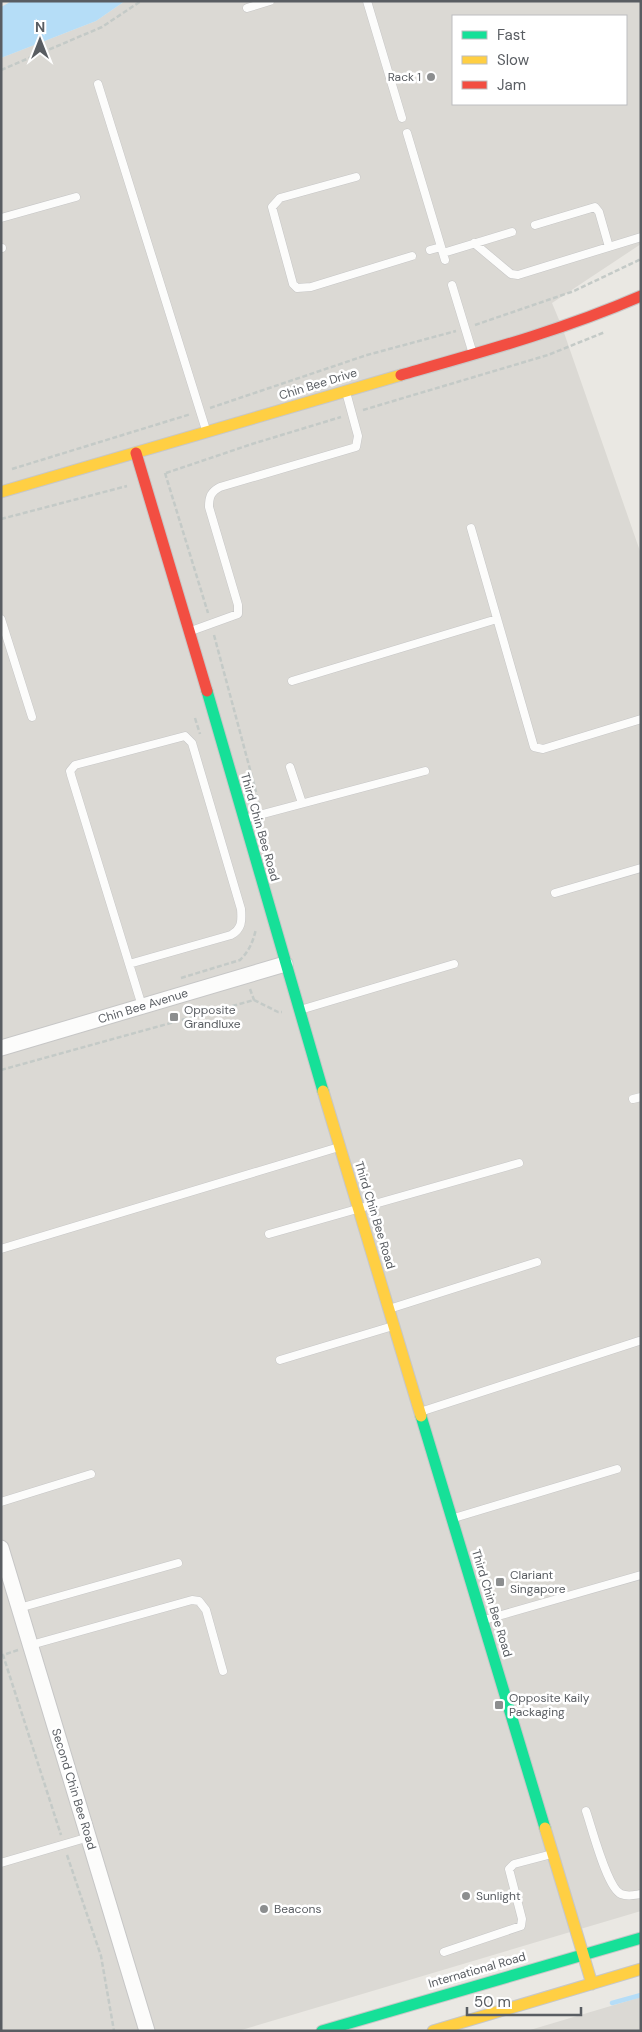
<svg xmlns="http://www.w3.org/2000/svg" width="642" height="2032" viewBox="0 0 642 2032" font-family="'DM Sans',sans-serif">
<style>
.industrial{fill:#dbd9d4;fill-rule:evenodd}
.water{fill:#b5ddf7}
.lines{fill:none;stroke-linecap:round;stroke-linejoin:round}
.stream{stroke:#b5ddf7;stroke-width:4.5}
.lane-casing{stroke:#c6c6c6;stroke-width:9}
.street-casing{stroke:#c6c6c6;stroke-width:17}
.fast-casing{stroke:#c7c7c7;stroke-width:13}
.slow-casing{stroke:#c7c7c7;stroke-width:13}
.jam-casing{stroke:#c7c7c7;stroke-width:13}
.path{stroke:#c4cac7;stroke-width:2.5;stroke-dasharray:5 2.5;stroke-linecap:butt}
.lane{stroke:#fcfcfb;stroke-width:8}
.street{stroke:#fcfcfb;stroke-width:15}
.fast{stroke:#16e098;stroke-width:11}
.slow{stroke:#ffcf43;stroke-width:11}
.jam{stroke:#f24e42;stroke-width:11}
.poi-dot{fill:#8c8e8f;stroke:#fff;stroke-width:2}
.labels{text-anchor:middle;stroke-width:5;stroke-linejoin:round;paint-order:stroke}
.poi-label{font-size:12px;fill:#595d62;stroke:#fff;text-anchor:start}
.street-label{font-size:12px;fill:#595d62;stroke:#fff}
</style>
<rect width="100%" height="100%" fill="#eae8e3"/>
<path class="industrial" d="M 125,1 L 641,1 L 641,244 L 552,303 L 562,327 L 641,554 L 641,1911 L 238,2031 L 1,2031 L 1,58 L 96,21 ZM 453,16 L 626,16 L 626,104 L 453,104 Z
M 641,1997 L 641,2031 L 528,2031 L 530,2030 Z"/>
<path class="water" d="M 12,1 L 125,1 L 96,21 L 1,58 L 1,7 Z"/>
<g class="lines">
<path class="stream" d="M 612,2003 L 641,1995"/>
<g class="lane-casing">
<path id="lane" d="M 367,1 L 402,118
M 247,8 L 270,1
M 98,84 L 206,430
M 407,133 L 445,260
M 356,177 L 280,198 L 272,207 L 293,284 L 297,288 L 311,287 L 412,256
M 1,218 L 76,197
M 535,225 L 595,207 L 599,212 L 609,247
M 474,243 L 511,274 L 518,275 L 641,237
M 1,248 L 2,248
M 430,250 L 441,247
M 443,253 L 512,232
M 452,285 L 473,354
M 471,528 L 534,747 L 543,749 L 641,719
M 1,619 L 32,717
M 191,631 L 238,614 L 238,605 L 209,507 C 209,496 211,492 220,487 L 356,447 L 358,436 L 346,392
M 292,681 L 497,619
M 290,767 L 302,803
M 244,819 L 425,771
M 555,893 L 641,868
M 129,964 L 231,935 C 242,929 242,921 241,909 L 192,743 L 185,736 L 75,765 L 70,771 L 71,775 L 142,1006
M 300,1010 L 454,964
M 633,1099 L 641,1097
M 269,1234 L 519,1163
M 1,1249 L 339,1147
M 389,1309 L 537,1262
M 280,1360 L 393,1326
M 420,1412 L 639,1341
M 1,1502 L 91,1474
M 454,1518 L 617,1469
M 19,1608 L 178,1563
M 484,1620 L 641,1575
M 31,1645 L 192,1600 L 199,1601 L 206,1610 L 223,1671
M 586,1811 C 592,1828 607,1888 621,1894 C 628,1897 634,1895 641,1894
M 1,1863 L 89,1837
M 444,1952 L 521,1926 L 522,1919 L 509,1869 L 514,1864 L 552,1854"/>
</g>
<g class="street-casing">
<path id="street" d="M 1,1048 L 285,964
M 1,1548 L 147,2031"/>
</g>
<g class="fast-casing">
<path id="fast" d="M 207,691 L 323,1091
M 421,1416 L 545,1828
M 322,2031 L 641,1938"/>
</g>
<g class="slow-casing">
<path id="slow" d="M 1,492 L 401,375
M 323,1091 L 421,1416
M 545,1828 L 592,1984
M 433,2031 L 641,1969"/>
</g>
<g class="jam-casing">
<path id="jam" d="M 401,375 C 482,352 563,330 641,296
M 136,453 L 207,691"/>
</g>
<path class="path" d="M 1,70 L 102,27 L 141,1
M 475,325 L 574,291 L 641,259
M 210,408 L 367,355 L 456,331
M 363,410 L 548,355 L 605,332
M 12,469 L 191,414
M 165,473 L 208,613
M 166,473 L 252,444 L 341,417
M 1,519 L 127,486
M 214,635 L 259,803
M 195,718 L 200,734
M 181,978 L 240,960 C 249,951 253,942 256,929
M 250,989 L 254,1000
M 1,1070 L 254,1000 L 278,1012 L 282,1012
M 18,1650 L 3,1655 L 61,1835
M 67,1855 L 101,1956 L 114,2031"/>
<use href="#lane" class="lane"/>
<use href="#street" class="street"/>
<use href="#fast" class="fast"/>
<use href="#slow" class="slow"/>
<use href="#jam" class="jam"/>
</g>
<g class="poi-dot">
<circle cx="431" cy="77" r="5"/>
<rect x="169" y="1012" width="10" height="10" rx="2.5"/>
<rect x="495" y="1577" width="10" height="10" rx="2.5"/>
<rect x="494" y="1700" width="10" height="10" rx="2.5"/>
<circle cx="466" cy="1896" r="5"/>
<circle cx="264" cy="1909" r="5"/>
</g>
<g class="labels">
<g class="poi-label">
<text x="421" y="81" text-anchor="end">Rack 1</text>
<text x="184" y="1014">Opposite<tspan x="184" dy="14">Grandluxe</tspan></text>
<text x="510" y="1579">Clariant<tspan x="510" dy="14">Singapore</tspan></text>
<text x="509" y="1702">Opposite Kaily<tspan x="509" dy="14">Packaging</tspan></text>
<text x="476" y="1900">Sunlight</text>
<text x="274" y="1913">Beacons</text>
</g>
<g class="street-label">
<text transform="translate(318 384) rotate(-17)" y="4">Chin Bee Drive</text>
<text transform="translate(260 827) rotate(74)" y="4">Third Chin Bee Road</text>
<text transform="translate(143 1006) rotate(-17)" y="4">Chin Bee Avenue</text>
<text transform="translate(375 1215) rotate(73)" y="4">Third Chin Bee Road</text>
<text transform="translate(492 1603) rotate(73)" y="4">Third Chin Bee Road</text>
<text transform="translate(74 1789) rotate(73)" y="4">Second Chin Bee Road</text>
<text transform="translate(477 1970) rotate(-16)" y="4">International Road</text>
</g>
</g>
<rect width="642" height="2032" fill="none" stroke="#595d62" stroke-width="5"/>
<rect x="452" y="15" width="175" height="90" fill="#ffffff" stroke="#bdbec0"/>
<rect x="462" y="31" width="25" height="8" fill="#16e098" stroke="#bdbec0"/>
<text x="497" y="40" font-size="15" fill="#595d62">Fast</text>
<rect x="462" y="56" width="25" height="8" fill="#ffcf43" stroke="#bdbec0"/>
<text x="497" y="65" font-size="15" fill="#595d62">Slow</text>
<rect x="462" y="81" width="25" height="8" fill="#f24e42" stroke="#bdbec0"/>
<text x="497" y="90" font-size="15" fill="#595d62">Jam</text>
<g transform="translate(40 40)" stroke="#ffffff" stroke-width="4" paint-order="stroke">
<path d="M0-4L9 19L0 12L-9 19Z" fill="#595d62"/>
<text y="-8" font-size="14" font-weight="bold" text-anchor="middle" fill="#595d62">N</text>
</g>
<path d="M467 2007v8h114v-8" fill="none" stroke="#595d62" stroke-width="2.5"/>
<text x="474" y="2007" font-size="15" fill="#595d62" stroke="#ffffff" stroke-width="4" paint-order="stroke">50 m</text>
</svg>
